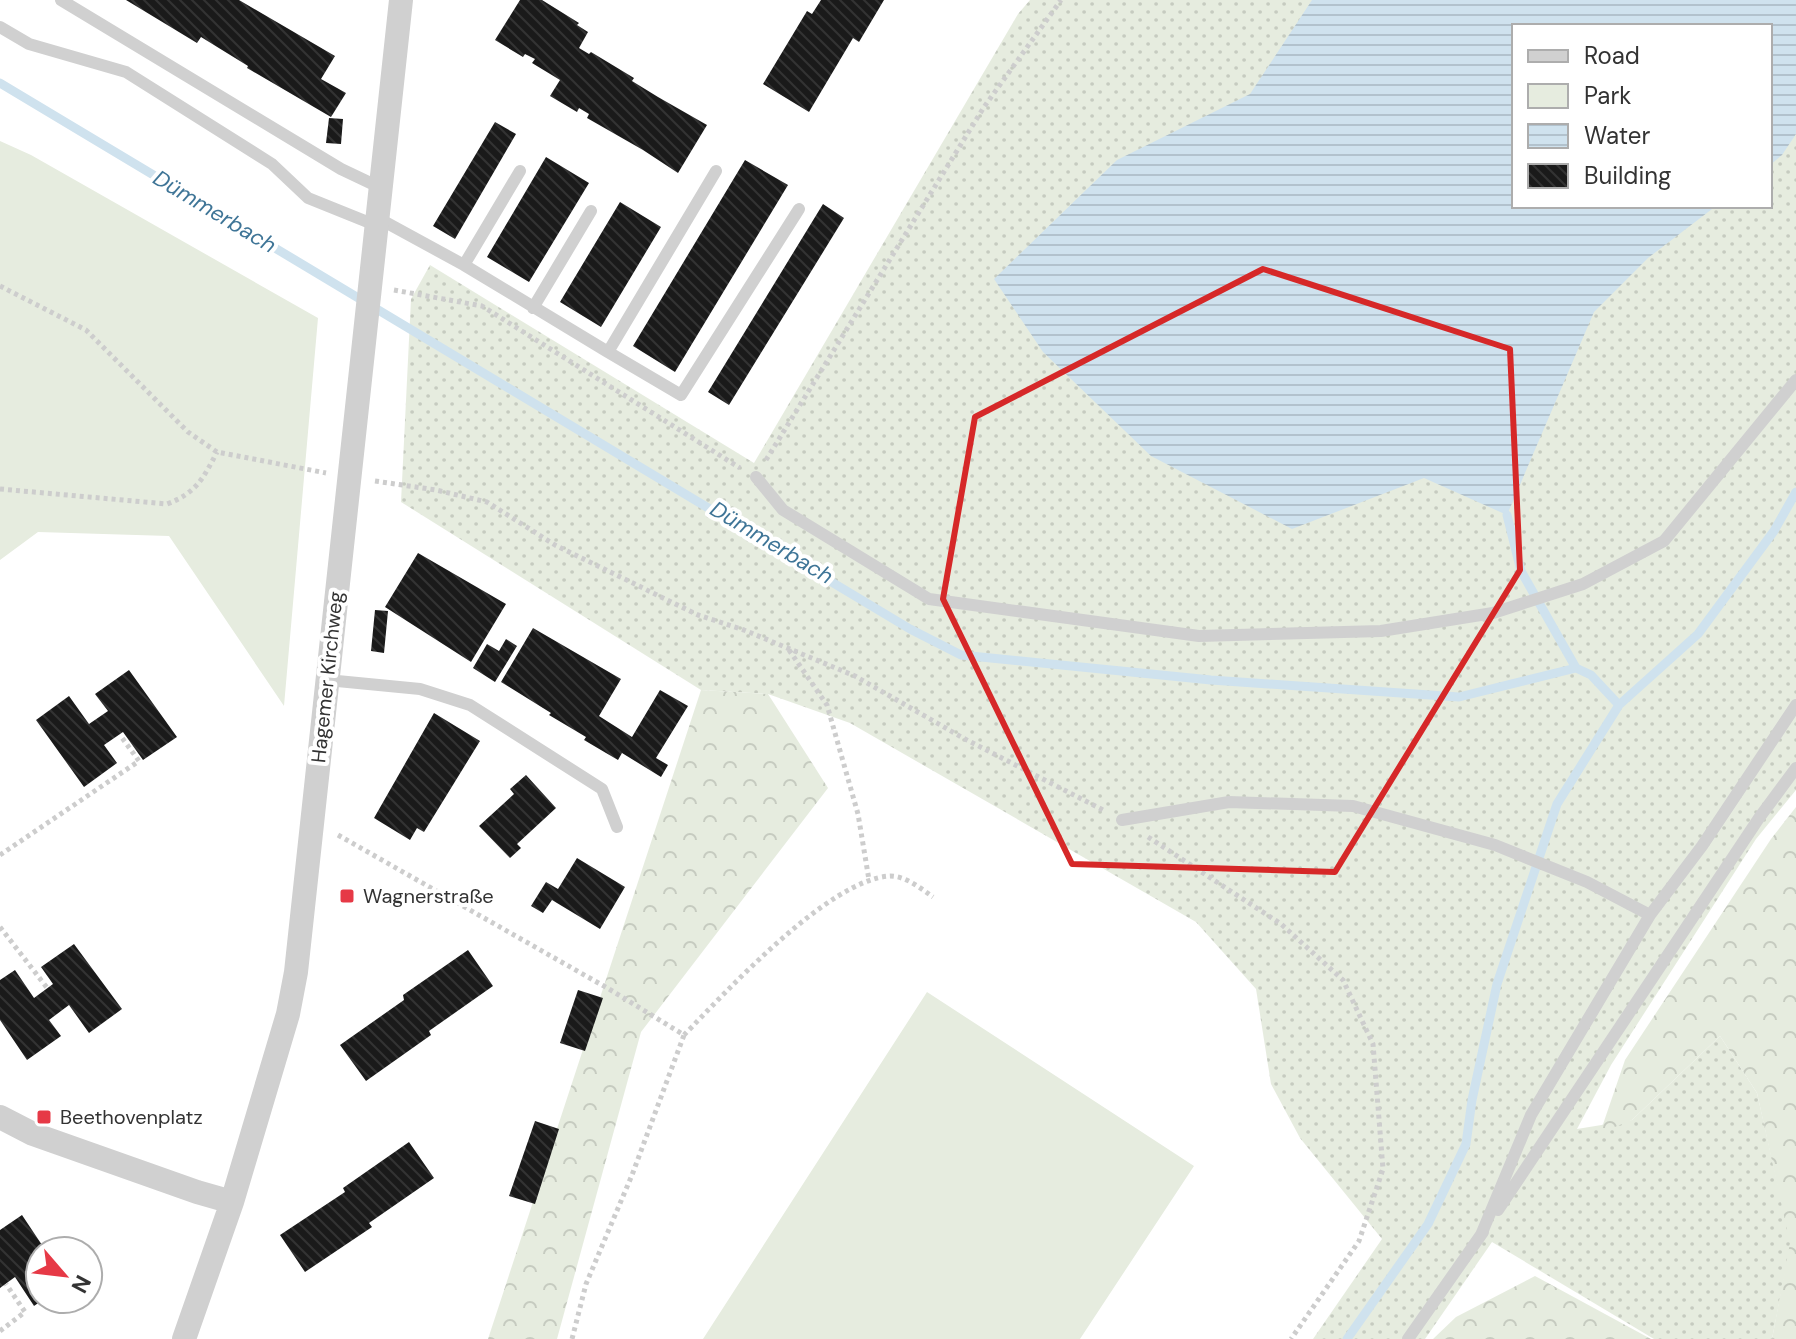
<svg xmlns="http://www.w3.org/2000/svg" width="1796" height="1339" viewBox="0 0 1796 1339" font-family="'DM Sans',sans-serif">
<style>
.grass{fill:url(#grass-dots);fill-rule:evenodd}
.forest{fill:url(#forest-crowns)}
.green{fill:#e6ecdf}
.water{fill:url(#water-rules)}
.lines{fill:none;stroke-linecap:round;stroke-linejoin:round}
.stream{stroke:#cfe2ee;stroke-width:9}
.building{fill:url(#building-back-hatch)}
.path{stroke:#cdcdcd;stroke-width:5;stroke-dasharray:4 4;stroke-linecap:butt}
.lane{stroke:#d0d0d0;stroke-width:12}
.street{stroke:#d0d0d0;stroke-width:24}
.marked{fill:none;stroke:#d62828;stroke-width:6;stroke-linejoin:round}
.poi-dot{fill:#e63946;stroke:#fff;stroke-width:3}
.labels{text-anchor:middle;stroke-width:8;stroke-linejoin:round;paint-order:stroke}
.street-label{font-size:20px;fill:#333;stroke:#fff}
.poi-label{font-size:20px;fill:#333;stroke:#fff;text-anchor:start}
.water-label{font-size:22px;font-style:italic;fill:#3f7597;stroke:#fff}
</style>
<defs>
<pattern id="grass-dots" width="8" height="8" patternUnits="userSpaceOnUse" patternTransform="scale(2)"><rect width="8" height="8" fill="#e6ecdf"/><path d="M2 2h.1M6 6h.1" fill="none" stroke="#c6cbc0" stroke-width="1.8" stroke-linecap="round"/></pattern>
<pattern id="forest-crowns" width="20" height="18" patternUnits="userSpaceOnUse" patternTransform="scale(2)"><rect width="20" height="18" fill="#e6ecdf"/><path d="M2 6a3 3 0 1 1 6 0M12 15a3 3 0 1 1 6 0" fill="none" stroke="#c6cbc0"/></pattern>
<pattern id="water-rules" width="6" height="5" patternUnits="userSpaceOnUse" patternTransform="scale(2)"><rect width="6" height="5" fill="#cfe2ee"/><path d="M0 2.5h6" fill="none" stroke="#b2c2cd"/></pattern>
<pattern id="building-back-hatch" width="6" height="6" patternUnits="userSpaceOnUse" patternTransform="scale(2)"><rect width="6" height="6" fill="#1a1a1a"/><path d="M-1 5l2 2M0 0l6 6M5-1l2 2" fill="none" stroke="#333"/></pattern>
</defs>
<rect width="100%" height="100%" fill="#fff"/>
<path class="grass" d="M 1030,0 L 1796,0 L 1796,790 L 1756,839 L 1611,1065 L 1577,1129 L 1632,1120 L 1720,1036 L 1757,1093 L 1791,1243 L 1772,1339 L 1654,1339 L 1492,1242 L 1425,1339 L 1313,1339 L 1382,1239 L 1300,1138 L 1271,1084 L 1256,989 L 1196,922 L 850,723 L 768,694 L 701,690 L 401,502 L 411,299 L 430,265 L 754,463 L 1018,14 ZM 1514,26 L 1770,26 L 1770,206 L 1514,206 Z"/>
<path class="forest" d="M 701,690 L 768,694 L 828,788 L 641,1032 L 557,1339 L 488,1339 Z
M 1796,807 L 1796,1339 L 1772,1339 L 1790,1243 L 1757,1093 L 1720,1036 L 1632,1120 L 1600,1133 L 1625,1060 L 1771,839 Z
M 1535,1276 L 1651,1339 L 1433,1339 L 1456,1317 Z"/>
<path class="green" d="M 0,141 L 31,155 L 318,318 L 284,706 L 169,536 L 38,532 L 0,560 Z
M 927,992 L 1194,1166 L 1080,1339 L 703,1339 Z"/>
<path class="water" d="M 1312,0 L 1796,0 L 1796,134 L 1782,155 L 1770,165 L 1770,26 L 1514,26 L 1514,206 L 1716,206 L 1648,258 L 1594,312 L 1507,515 L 1424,478 L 1292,529 L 1151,456 L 1043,352 L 994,279 L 1117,160 L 1250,94 Z"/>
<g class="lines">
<path class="stream" d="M 0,83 L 910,629 L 961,655 L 1211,680 L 1459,697 L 1576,668 L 1591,675 L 1619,705
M 1507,515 L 1521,571 L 1576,668
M 1347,1339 L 1428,1224 L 1466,1144 L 1472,1100 L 1497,984 L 1557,804 L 1619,705 L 1698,634 L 1774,531 L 1796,492"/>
</g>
<path class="building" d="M 126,0 L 239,0 L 335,56 L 321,79 L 346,93 L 331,117 L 247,68 L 248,66 L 201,37 L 197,43 Z
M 520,0 L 542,0 L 579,23 L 577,25 L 588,32 L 579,48 L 589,54 L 591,52 L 634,78 L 632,81 L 658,97 L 707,125 L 678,173 L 643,150 L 587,118 L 589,114 L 579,108 L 577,112 L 550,96 L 560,80 L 532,63 L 535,59 L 525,54 L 523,57 L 495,40 Z
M 821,0 L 884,0 L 859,42 L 853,38 L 809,112 L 763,84 L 807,11 L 812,14 Z
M 329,118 L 343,119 L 341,144 L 326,143 Z
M 495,122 L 516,134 L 455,239 L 433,226 Z
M 546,157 L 589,183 L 529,282 L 487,257 Z
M 745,160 L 788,185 L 675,372 L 633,346 Z
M 620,202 L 661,227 L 601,327 L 560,302 Z
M 823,204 L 844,218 L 729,405 L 708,392 Z
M 418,553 L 506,604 L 471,662 L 385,607 Z
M 375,610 L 388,611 L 384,653 L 371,651 Z
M 533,628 L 621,679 L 599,716 L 632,737 L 660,690 L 688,706 L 656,758 L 668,765 L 661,777 L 622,753 L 618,760 L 606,753 L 584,740 L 586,737 L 549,715 L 551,713 L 501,682 Z
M 506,639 L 517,646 L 495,682 L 473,668 L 487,644 L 499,651 Z
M 129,670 L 177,737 L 143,760 L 123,732 L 104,745 L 117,763 L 84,787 L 36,720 L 69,696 L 89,724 L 108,711 L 95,694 Z
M 434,713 L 480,741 L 424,832 L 417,828 L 410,840 L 374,818 Z
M 526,775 L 556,808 L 517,844 L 521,848 L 510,858 L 479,826 L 514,794 L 510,789 Z
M 577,858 L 625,887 L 600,929 L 552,900 L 543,913 L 531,906 L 546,882 L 558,889 Z
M 74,944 L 122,1009 L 89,1033 L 69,1005 L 49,1020 L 61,1036 L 27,1060 L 0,1020 L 0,980 L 15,970 L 34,998 L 53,984 L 41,967 Z
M 468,950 L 493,986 L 429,1031 L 431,1035 L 366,1081 L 340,1045 L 404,1000 L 403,995 Z
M 578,990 L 603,998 L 585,1051 L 560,1043 Z
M 535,1121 L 559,1129 L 535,1204 L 509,1196 Z
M 409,1142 L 434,1178 L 369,1223 L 372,1227 L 305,1272 L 280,1235 L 345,1192 L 343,1188 Z
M 22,1215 L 46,1251 L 40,1251 L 40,1299 L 44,1299 L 34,1306 L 15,1277 L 0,1288 L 0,1230 Z"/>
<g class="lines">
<path class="path" d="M 0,286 L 86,330 L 188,432 L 217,452 L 326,473
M 394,290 L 482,306 L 740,468
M 766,460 L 984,107 L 1061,0
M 375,481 L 436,490 L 487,502 L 555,545 L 698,615 L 744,630 L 855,676 L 963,738 L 1105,811
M 0,489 L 167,504 C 196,493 203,479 217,452
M 789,650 L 827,705 L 858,814 L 869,880
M 338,835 L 609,989 L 684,1035 L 632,1175 L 586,1284 L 572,1339
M 1148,837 L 1281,924 L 1343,980 L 1373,1044 L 1383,1169 L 1359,1241 L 1291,1339
M 0,855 L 139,761 L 120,735
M 0,927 L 48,989
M 684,1035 C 726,992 829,879 890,876 C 906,876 920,888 933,897
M 0,1331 L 25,1312 L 6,1284"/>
<path class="lane" d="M 61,0 L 341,169 L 381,188
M 0,27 L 29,44 L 126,72 L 272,164 L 308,198 L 375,225
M 376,217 L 464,265 L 608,352 L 716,171
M 464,265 L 520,171
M 533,308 L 591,211
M 608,352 L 681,395 L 799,209
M 756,477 L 783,510 L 929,599 L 1199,636 L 1381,631 L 1493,613 L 1583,584 L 1664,541 L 1796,380
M 327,680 L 420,689 L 470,705 L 602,789 L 617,827
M 1122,820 L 1229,802 L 1353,806 L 1495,845 L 1587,882 L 1650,915 L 1531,1115 L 1481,1235
M 1650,915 L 1702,846 L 1796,705
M 1498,1210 L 1759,818 L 1796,768
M 1408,1339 L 1483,1232"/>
<path class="street" d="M 0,1117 L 33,1134 L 197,1192 L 232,1202
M 184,1339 L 232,1202 L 288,1014 L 296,972 L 401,0"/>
</g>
<path class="marked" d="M 1263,269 L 1510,349 L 1520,570 L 1335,872 L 1072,864 L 943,599 L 975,417 Z"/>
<g class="poi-dot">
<rect x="339" y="888" width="16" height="16" rx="4"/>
<rect x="36" y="1109" width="16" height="16" rx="4"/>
</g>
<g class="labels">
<g class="street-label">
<text transform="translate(327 677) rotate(-84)" y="7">Hagemer Kirchweg</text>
</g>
<g class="poi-label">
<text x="363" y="903">Wagnerstraße</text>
<text x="60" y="1124">Beethovenplatz</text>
</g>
<g class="water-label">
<text transform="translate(215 211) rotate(31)" y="8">Dümmerbach</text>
<text transform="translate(772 542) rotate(31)" y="8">Dümmerbach</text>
</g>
</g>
<rect x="1512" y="24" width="260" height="184" fill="#ffffff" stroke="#adadad" stroke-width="2"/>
<rect x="1528" y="50" width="40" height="12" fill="#d0d0d0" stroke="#adadad" stroke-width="2"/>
<text x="1584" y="64" font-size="24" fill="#333333">Road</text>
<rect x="1528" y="84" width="40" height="24" fill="#e6ecdf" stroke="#adadad" stroke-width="2"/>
<text x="1584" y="104" font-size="24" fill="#333333">Park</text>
<rect x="1528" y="124" width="40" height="24" fill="url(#water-rules)" stroke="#adadad" stroke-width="2"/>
<text x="1584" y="144" font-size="24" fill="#333333">Water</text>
<rect x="1528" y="164" width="40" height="24" fill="url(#building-back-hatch)" stroke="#adadad" stroke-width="2"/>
<text x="1584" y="184" font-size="24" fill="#333333">Building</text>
<g transform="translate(64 1275) rotate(118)"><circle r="38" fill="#ffffff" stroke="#adadad" stroke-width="2"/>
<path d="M0-6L14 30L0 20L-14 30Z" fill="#e63946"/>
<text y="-12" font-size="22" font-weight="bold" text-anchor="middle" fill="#333333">N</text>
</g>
</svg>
